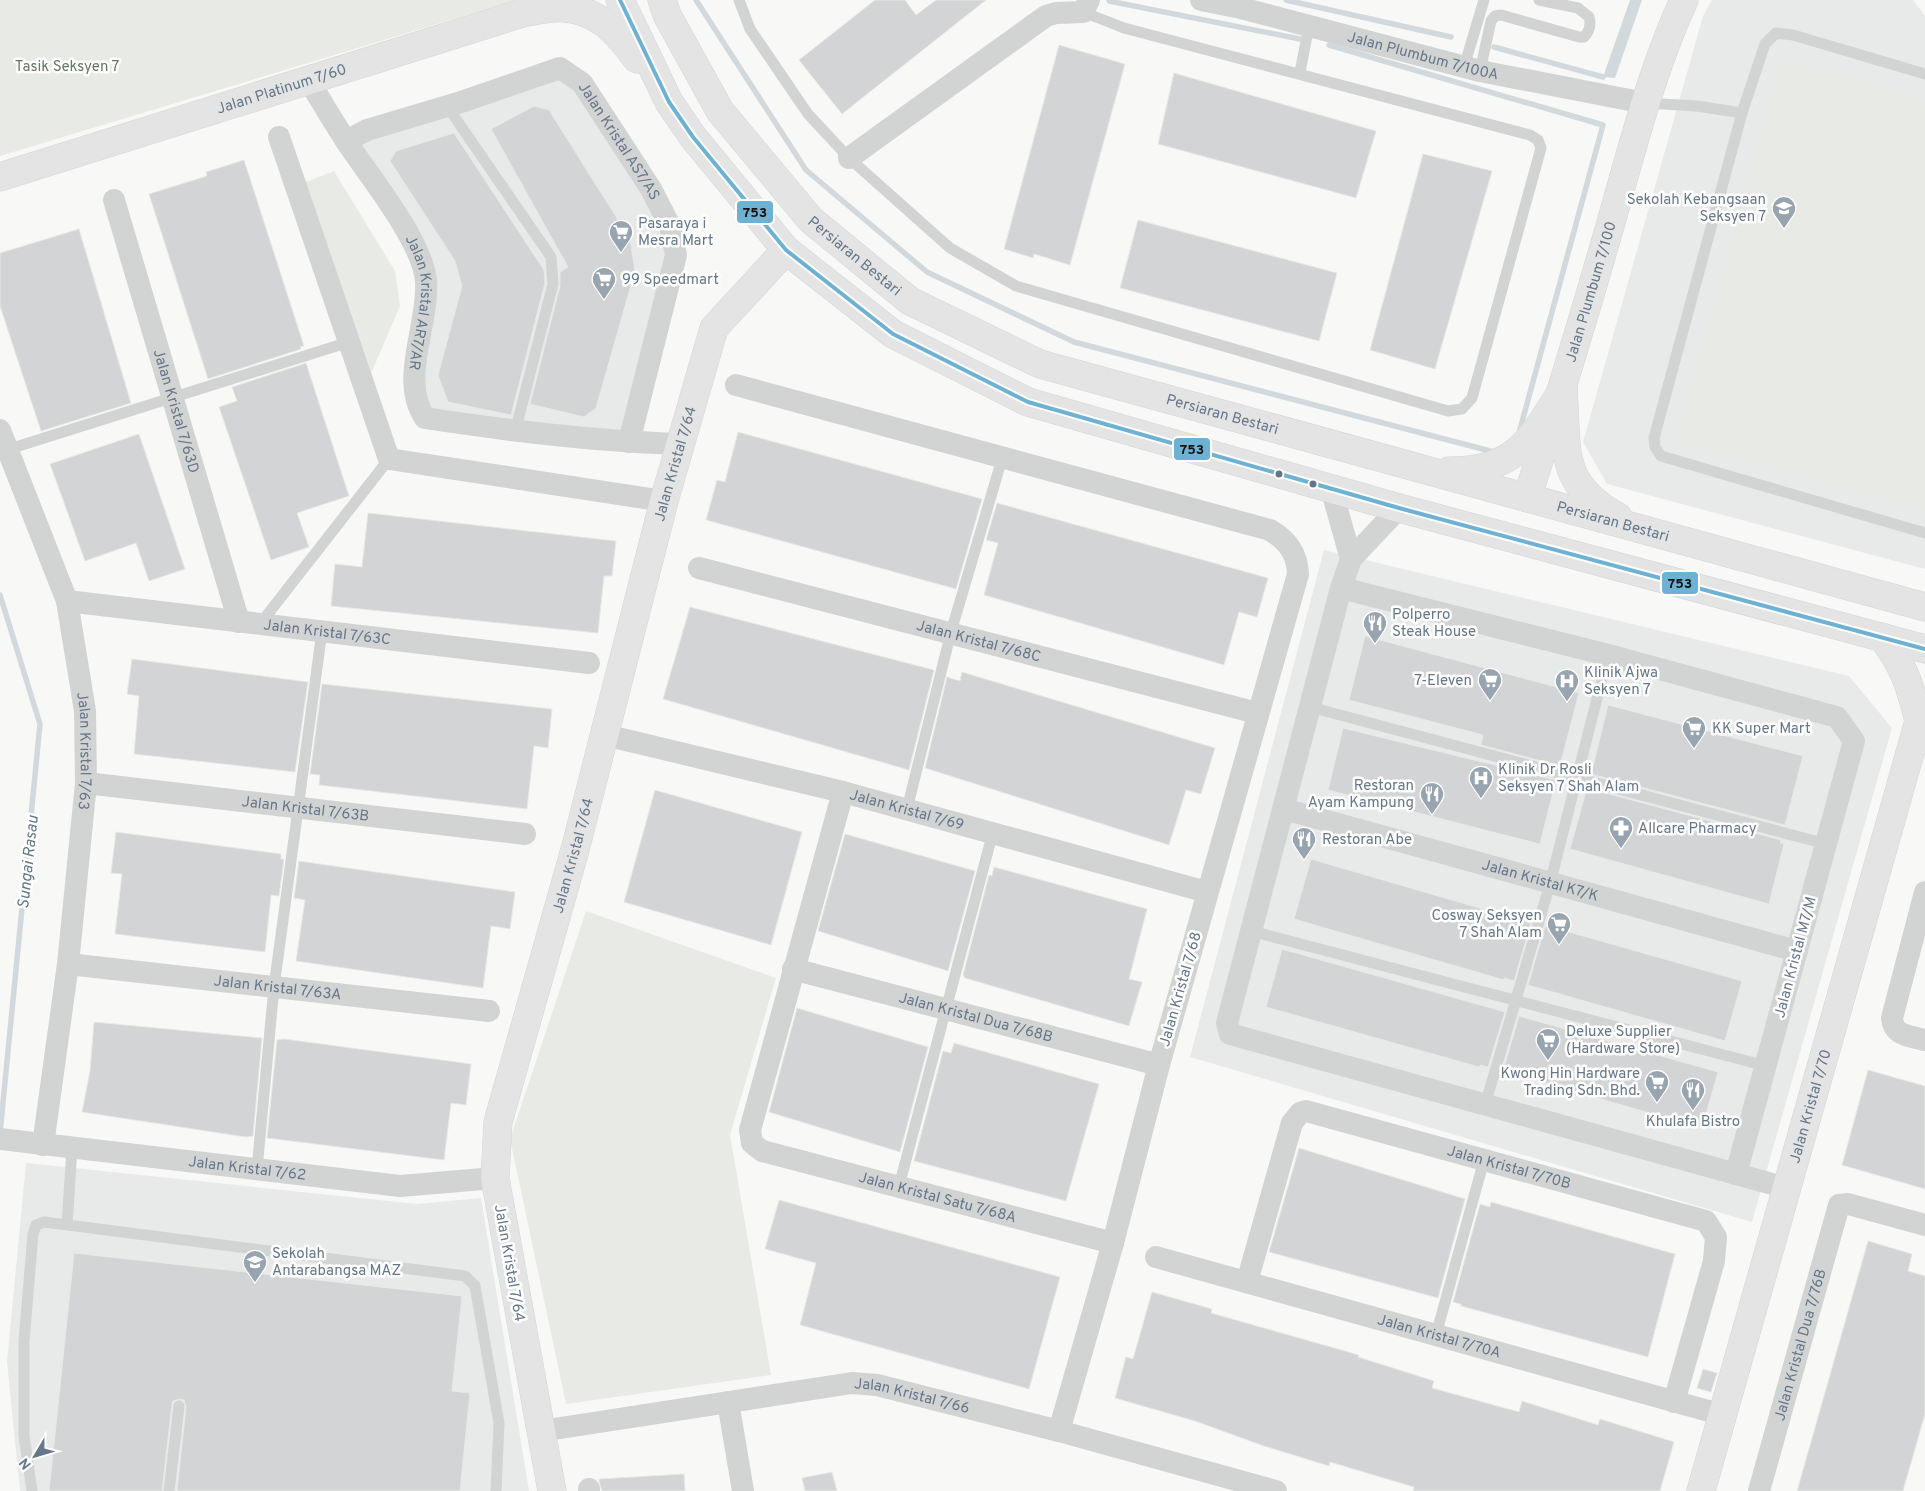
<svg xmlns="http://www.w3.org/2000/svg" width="1925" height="1491" viewBox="0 0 1925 1491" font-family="Overpass,sans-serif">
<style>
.built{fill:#e8eae9}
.green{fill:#e8ebe5}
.water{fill:#d2d9dd}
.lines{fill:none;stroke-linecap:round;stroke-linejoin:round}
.stream{stroke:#d2d9dd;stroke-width:5.5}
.building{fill:#d2d4d5;stroke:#e8e8e6}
.secondary-casing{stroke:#d3d5d6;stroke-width:29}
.primary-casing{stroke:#d3d5d6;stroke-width:29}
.lane{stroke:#d2d3d3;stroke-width:11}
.street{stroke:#d2d3d3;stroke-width:22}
.secondary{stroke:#e4e4e4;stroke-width:28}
.primary{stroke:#e4e4e4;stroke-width:28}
.bus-1-casing{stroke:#fff;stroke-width:8}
.bus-1{stroke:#6db1d3;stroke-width:4}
.bus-dot{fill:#65778a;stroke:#fff;stroke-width:2}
.labels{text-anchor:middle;stroke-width:5;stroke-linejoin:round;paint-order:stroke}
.street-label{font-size:15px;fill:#65778a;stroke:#fff}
.park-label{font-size:15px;fill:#647a60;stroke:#fff}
.poi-label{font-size:15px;fill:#65778a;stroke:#fff;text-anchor:start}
.water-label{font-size:16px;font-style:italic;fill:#617985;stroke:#fff}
.line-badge{stroke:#fff;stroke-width:2}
.pale-badge-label{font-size:14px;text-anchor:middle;font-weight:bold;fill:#111}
</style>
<rect width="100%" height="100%" fill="#f8f8f7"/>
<path class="built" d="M 1712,0 L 1913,0 L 1925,16 L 1925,569 L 1607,484 L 1583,442 L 1703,16 Z
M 559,75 L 576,87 L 644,189 L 668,253 L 622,436 L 430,411 L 421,390 L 434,280 L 357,145 Z
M 1324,550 L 1849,676 L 1892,728 L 1752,1222 L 1190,1057 Z
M 26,1163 L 417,1204 L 481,1198 L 529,1491 L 20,1491 L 7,1362 Z"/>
<path class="green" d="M 0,0 L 517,0 L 0,156 Z
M 1782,60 L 1925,100 L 1925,509 L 1678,439 Z
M 334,171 L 395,271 L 400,306 L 370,376 L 301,184 Z
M 586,911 L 776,978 L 730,1135 L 771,1375 L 566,1404 L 510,1139 Z"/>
<path class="water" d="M 1630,0 L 1642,0 L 1615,78 L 1603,77 Z"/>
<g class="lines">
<path class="stream" d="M 696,0 L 806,170 L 927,272 L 1074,342 L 1494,452
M 1286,0 L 1451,37
M 1109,1 L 1300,39
M 1329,45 L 1603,125 L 1519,433
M 1494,47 L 1603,77
M 0,595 L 40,724 L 0,1133"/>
</g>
<path class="building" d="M 875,0 L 905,0 L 916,15 L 936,0 L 986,0 L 842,114 L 799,60 Z
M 1059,45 L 1125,64 L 1070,265 L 1034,254 L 1033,258 L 1004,249 Z
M 1174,73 L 1376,131 L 1356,198 L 1158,144 Z
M 534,106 L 549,110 L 630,239 L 635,271 L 596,408 L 584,417 L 530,404 L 560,286 L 560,272 L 568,267 L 491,129 Z
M 454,133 L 544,270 L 545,283 L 511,415 L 448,402 L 438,375 L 462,286 L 455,261 L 390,161 L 396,151 Z
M 1423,154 L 1492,171 L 1435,369 L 1370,350 Z
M 244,160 L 304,346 L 300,347 L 301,349 L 208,379 L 149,194 L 207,176 L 206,172 Z
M 1138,220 L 1337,273 L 1319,341 L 1120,288 Z
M 79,229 L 131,403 L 41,431 L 0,306 L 0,253 Z
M 306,363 L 349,496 L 297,513 L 309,547 L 271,560 L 219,407 L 237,401 L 232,387 Z
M 738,432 L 982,499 L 956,589 L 706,520 L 717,480 L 725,482 Z
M 139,434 L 185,569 L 149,581 L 136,543 L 85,561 L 50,464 Z
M 997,503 L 1268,578 L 1257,617 L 1239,612 L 1224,665 L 984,595 L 998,543 L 986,540 Z
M 368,513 L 616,541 L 612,576 L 604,576 L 598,633 L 331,606 L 335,564 L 362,567 Z
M 690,607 L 934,670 L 909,770 L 663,699 Z
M 1365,636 L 1579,693 L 1560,766 L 1481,745 L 1483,735 L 1349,700 Z
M 132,659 L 308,682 L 295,772 L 134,754 L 139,696 L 127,694 Z
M 962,672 L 1215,748 L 1201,794 L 1186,790 L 1169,845 L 925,768 L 947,677 L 960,681 Z
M 322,684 L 552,709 L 548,748 L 534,746 L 527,809 L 319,785 L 320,775 L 310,774 Z
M 1608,705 L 1803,756 L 1785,825 L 1591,774 Z
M 1343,728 L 1556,780 L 1540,844 L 1328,790 Z
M 1587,788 L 1781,840 L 1780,843 L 1784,844 L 1769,904 L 1570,849 Z
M 655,790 L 802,832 L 771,945 L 624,902 Z
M 116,832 L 281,854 L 281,859 L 284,859 L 279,896 L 271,895 L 265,952 L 115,934 L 122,874 L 111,873 Z
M 845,834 L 975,871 L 948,971 L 818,931 Z
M 1311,859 L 1531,923 L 1514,981 L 1504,978 L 1504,980 L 1294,919 Z
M 299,861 L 515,892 L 510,929 L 491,926 L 483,988 L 296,961 L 305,900 L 294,898 Z
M 994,867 L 1147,909 L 1129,979 L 1142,982 L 1129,1026 L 965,978 L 963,975 L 989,875 L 992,876 Z
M 1548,926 L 1742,981 L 1725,1041 L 1528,985 L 1545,927 Z
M 1282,949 L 1505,1012 L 1488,1067 L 1480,1065 L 1479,1067 L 1266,1007 Z
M 797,1008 L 928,1047 L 900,1152 L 769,1112 Z
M 1519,1016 L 1718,1072 L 1702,1128 L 1503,1071 Z
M 94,1022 L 262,1038 L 253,1136 L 246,1137 L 82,1112 L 90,1071 Z
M 284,1039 L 471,1064 L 466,1105 L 451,1103 L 444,1160 L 267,1138 L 277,1040 Z
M 954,1043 L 1099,1084 L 1066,1201 L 914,1161 L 943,1051 L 951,1053 Z
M 1868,1070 L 1925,1086 L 1925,1189 L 1842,1165 Z
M 1299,1148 L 1465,1199 L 1438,1298 L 1269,1252 Z
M 779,1200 L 1060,1277 L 1029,1389 L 800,1325 L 816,1263 L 765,1249 Z
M 1491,1202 L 1675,1254 L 1648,1357 L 1461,1306 L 1461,1304 L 1453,1302 L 1480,1204 L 1490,1207 Z
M 1868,1241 L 1912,1254 L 1908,1271 L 1925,1276 L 1925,1414 L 1903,1491 L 1797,1491 Z
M 74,1253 L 462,1296 L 452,1391 L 470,1393 L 460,1491 L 177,1491 L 186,1407 L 184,1400 L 179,1399 L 173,1401 L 172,1405 L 162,1491 L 49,1491 Z
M 1152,1292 L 1212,1309 L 1211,1313 L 1359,1355 L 1358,1357 L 1434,1381 L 1432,1388 L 1519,1412 L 1522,1401 L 1598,1425 L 1600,1419 L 1674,1442 L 1660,1491 L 1413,1491 L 1414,1487 L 1330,1462 L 1329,1466 L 1264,1446 L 1195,1421 L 1115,1398 L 1126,1357 L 1133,1359 Z
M 1703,1369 L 1717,1373 L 1711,1392 L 1697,1388 Z
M 832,1472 L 837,1491 L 805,1491 L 802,1478 Z
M 684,1474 L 685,1491 L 602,1491 L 599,1481 L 599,1479 Z"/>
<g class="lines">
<g class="secondary-casing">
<g id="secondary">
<path id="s19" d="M 0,177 L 545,6"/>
<path id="s20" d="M 1527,498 C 1557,406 1585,313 1612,219 C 1633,145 1652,70 1684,0"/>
<path d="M 1882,637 C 1904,666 1910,685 1919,721"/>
<path id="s21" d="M 552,1491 L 495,1178 L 498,1122 L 576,846 L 664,501 L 714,328 L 786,250"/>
<path id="s22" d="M 1701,1491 L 1919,721 L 1925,709"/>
</g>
</g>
<g class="primary-casing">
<g id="primary">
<path d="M 620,0 L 669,102 L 693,137 L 786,250 L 893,334 L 1028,402 L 1399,508 L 1925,649"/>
<path id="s23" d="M 662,0 L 667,15 L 720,111 L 811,220 L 910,301 L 1040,364 L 1925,607"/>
<path d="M 522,13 C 535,11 551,7 564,8 C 598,10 618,33 637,59"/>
<path d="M 1563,389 C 1568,451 1557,483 1618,517"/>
<path d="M 1449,471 C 1515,472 1531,440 1563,389"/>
</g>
</g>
<path class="lane" d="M 739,0 L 750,29 L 808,114 L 849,158 L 950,248 L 1016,286 L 1448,411 L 1462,409 L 1472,398 L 1541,148 L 1538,140 L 1530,135 L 1124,28 L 1083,12
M 1464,67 L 1484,0
M 1480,71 L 1491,21 L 1495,16 L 1501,15 L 1579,37 L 1584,37 C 1590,31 1591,24 1589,17 L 1578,8 L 1539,0
M 1300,72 L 1309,26
M 1925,74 L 1793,35 L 1776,33 L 1765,44 L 1742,113 L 1654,438 L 1655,447 L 1661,456 L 1925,533
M 1645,103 L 1697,106 L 1742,113
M 447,106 L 551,257 L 553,284 L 515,432
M 6,450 L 349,342
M 260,624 L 389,459
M 1310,707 L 1826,844
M 907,809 L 951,632 L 1002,459
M 1251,931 L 1766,1066
M 1485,1105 L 1550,884 L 1608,655
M 257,1169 L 274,987 L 322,631
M 899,1186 L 993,832
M 67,1225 L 72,1148
M 1436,1335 L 1484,1160
M 32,1491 L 24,1436 L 24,1341 L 33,1234 L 36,1225 L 44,1222 L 465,1276 L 475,1286 L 499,1423 L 496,1491
M 169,1491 L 179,1406"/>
<g class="street">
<path id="s1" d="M 1201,0 L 1241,8 L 1480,71 L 1645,103"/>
<path id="s2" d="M 308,79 C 321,101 334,123 348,144 C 370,177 423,242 426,281 C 429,325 399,380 425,418 C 510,431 594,441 680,444"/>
<path d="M 279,137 L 389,459 L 664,501"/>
<path id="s3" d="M 346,141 L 367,130 L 461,102 L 560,68 L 582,83 L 651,189 L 670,226 L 676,255 L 629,442"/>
<path d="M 849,158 L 1046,16 L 1056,13 L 1083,12 L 1089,0"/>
<path id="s4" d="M 114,200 L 239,622"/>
<path d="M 736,385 L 1270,530 C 1288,541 1297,553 1298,574 L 1159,1065 L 1113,1243 L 1059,1431"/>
<path id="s5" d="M 0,430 L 67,601 L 85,711 L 86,783 L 68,964 L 43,1145"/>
<path d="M 1331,488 L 1351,559"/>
<path d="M 1399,508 L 1351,559 L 1341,588 L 1227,1023 L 1230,1034 L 1787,1188"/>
<path id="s6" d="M 699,568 L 1257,713"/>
<path d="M 1341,588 L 1608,655 L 1837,717 L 1854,741 L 1736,1174"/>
<path id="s7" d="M 67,601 L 589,663"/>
<path id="s8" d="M 605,735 L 843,792 L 1207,892"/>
<path id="s9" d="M 86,783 L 525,834"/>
<path id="s10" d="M 843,792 L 750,1130 L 752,1143 L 762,1151 L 1113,1243"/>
<path id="s11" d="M 1284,809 L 1797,951"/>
<path d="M 1925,892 L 1892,1018 C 1893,1036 1910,1036 1925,1040"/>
<path id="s12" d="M 68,964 L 489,1011"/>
<path id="s13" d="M 793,969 L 1159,1065"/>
<path id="s14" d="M 0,1139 L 400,1186 L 495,1178"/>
<path id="s15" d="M 1156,1257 L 1723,1415"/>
<path id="s16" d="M 1247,1282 L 1292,1123 L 1300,1113 L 1306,1111 L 1706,1221 L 1716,1237 L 1714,1261 L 1674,1402"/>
<path d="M 728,1402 L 743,1491"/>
<path id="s17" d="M 541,1431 L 852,1383 L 877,1385 L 1059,1431 L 1276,1491"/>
<path d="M 589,1489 L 589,1491"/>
<path id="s18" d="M 1759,1491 L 1839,1205 L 1848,1204 L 1925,1225"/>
</g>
<use href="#secondary" class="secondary"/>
<use href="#primary" class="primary"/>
<g class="bus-1-casing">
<path id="bus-1" d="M 620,0 L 669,102 L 693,137 L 786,250 L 893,334 L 1028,402 L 1399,508 L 1925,649"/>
</g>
<use href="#bus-1" class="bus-1"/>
</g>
<defs>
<g id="school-pin" transform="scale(1.25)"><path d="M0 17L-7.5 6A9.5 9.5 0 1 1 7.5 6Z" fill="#98a4b0" stroke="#fff"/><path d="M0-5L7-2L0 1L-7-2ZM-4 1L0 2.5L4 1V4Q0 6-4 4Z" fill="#fff"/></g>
<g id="supermarket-pin" transform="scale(1.25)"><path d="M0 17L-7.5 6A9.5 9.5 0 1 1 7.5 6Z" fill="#98a4b0" stroke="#fff"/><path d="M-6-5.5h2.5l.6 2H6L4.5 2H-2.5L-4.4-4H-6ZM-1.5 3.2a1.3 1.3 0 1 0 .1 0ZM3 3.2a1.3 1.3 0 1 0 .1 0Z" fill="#fff"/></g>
<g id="restaurant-pin" transform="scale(1.25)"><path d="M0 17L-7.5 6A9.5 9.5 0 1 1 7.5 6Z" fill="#98a4b0" stroke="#fff"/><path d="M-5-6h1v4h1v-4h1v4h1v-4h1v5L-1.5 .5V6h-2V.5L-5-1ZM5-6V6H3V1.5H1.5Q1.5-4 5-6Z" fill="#fff"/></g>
<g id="hospital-pin" transform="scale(1.25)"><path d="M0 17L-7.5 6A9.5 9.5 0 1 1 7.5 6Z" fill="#98a4b0" stroke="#fff"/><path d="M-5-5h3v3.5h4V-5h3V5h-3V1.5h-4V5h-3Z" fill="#fff"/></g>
<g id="pharmacy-pin" transform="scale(1.25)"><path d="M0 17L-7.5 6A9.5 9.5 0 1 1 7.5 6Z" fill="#98a4b0" stroke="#fff"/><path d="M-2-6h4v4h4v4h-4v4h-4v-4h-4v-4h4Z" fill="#fff"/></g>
</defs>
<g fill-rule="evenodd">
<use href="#school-pin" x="1784" y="208"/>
<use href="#supermarket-pin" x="621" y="232"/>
<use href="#supermarket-pin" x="604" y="279"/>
<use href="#restaurant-pin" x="1375" y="623"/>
<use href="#supermarket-pin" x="1490" y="680"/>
<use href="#hospital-pin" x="1567" y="681"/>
<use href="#supermarket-pin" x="1694" y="728"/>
<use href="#hospital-pin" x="1481" y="778"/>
<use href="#restaurant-pin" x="1432" y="794"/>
<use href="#pharmacy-pin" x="1621" y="828"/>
<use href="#restaurant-pin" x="1304" y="839"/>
<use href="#supermarket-pin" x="1559" y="924"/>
<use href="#supermarket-pin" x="1548" y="1040"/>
<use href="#supermarket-pin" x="1657" y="1082"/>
<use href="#restaurant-pin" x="1693" y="1090"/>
<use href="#school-pin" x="255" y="1262"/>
</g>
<g class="bus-dot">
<circle cx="1279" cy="474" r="4.5"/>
<circle cx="1313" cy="484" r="4.5"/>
</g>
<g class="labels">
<g class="street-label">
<text dy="5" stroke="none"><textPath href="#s1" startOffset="229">Jalan Plumbum 7/100A</textPath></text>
<text dy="5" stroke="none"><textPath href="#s19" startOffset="295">Jalan Platinum 7/60</textPath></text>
<text dy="5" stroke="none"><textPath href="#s3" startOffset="322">Jalan Kristal AS7/AS</textPath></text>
<text dy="5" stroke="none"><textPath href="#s23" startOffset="324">Persiaran Bestari</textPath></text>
<text dy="5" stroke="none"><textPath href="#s20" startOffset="216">Jalan Plumbum 7/100</textPath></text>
<text dy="5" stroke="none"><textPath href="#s2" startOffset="256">Jalan Kristal AR7/AR</textPath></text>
<text dy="5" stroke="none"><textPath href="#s4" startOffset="220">Jalan Kristal 7/63D</textPath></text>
<text dy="5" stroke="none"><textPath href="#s23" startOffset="729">Persiaran Bestari</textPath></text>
<text dy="5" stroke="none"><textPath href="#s21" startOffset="1056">Jalan Kristal 7/64</textPath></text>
<text dy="5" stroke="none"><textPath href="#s23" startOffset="1134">Persiaran Bestari</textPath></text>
<text dy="5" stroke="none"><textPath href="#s7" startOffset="262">Jalan Kristal 7/63C</textPath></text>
<text dy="5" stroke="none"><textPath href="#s6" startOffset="289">Jalan Kristal 7/68C</textPath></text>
<text dy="5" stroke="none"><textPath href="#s5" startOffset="335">Jalan Kristal 7/63</textPath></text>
<text dy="5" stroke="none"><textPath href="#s9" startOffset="221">Jalan Kristal 7/63B</textPath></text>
<text dy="5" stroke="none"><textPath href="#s8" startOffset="311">Jalan Kristal 7/69</textPath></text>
<text dy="5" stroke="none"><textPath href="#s21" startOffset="651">Jalan Kristal 7/64</textPath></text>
<text dy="5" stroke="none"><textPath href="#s11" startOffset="266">Jalan Kristal K7/K</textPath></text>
<text transform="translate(1795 957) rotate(-75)" y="5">Jalan Kristal M7/M</text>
<text dy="5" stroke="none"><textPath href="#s12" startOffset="211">Jalan Kristal 7/63A</textPath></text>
<text transform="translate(1180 989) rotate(-74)" y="5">Jalan Kristal 7/68</text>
<text dy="5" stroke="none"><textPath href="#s13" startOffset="189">Jalan Kristal Dua 7/68B</textPath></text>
<text dy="5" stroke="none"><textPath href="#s22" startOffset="400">Jalan Kristal 7/70</textPath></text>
<text dy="5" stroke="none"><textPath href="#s16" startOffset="395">Jalan Kristal 7/70B</textPath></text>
<text dy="5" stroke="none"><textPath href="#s14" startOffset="249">Jalan Kristal 7/62</textPath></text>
<text dy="5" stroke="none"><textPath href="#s10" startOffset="558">Jalan Kristal Satu 7/68A</textPath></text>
<text transform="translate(510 1263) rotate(80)" y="5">Jalan Kristal 7/64</text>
<text dy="5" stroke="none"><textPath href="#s15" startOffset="294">Jalan Kristal 7/70A</textPath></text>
<text dy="5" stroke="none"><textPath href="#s18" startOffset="152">Jalan Kristal Dua 7/76B</textPath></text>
<text dy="5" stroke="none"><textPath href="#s17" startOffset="376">Jalan Kristal 7/66</textPath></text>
</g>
<g class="park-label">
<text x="67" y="71">Tasik Seksyen 7</text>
</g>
<g class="poi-label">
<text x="1766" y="204" text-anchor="end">Sekolah Kebangsaan<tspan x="1766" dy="17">Seksyen 7</tspan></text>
<text x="638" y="228">Pasaraya i<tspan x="638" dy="17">Mesra Mart</tspan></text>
<text x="622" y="284">99 Speedmart</text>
<text x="1392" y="619">Polperro<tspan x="1392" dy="17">Steak House</tspan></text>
<text x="1584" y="677">Klinik Ajwa<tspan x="1584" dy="17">Seksyen 7</tspan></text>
<text x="1472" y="685" text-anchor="end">7-Eleven</text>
<text x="1712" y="733">KK Super Mart</text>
<text x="1498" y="774">Klinik Dr Rosli<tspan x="1498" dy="17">Seksyen 7 Shah Alam</tspan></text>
<text x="1414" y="790" text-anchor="end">Restoran<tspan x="1414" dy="17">Ayam Kampung</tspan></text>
<text x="1638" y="833">Allcare Pharmacy</text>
<text x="1322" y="844">Restoran Abe</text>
<text x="1542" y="920" text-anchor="end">Cosway Seksyen<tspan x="1542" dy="17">7 Shah Alam</tspan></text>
<text x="1566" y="1036">Deluxe Supplier<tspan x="1566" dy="17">(Hardware Store)</tspan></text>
<text x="1640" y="1078" text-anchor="end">Kwong Hin Hardware<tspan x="1640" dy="17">Trading Sdn. Bhd.</tspan></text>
<text x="1693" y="1126" text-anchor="middle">Khulafa Bistro</text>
<text x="272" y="1258">Sekolah<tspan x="272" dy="17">Antarabangsa MAZ</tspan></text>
</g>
<g class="water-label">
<text transform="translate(27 862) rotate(-84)" y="6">Sungai Rasau</text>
</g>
</g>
<g class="line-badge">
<rect x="736" y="200" width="38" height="24" rx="5" fill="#6db1d3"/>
<rect x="1173" y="437" width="38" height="24" rx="5" fill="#6db1d3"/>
<rect x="1661" y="571" width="38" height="24" rx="5" fill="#6db1d3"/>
</g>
<g class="pale-badge-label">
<text x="755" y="217">753</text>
<text x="1192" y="454">753</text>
<text x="1680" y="588">753</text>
</g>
<g transform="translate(35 1456) rotate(232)" stroke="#ffffff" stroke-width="4" paint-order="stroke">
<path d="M0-4L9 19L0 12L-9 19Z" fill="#65778a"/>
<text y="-8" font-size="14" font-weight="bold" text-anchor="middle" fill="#65778a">N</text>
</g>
</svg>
